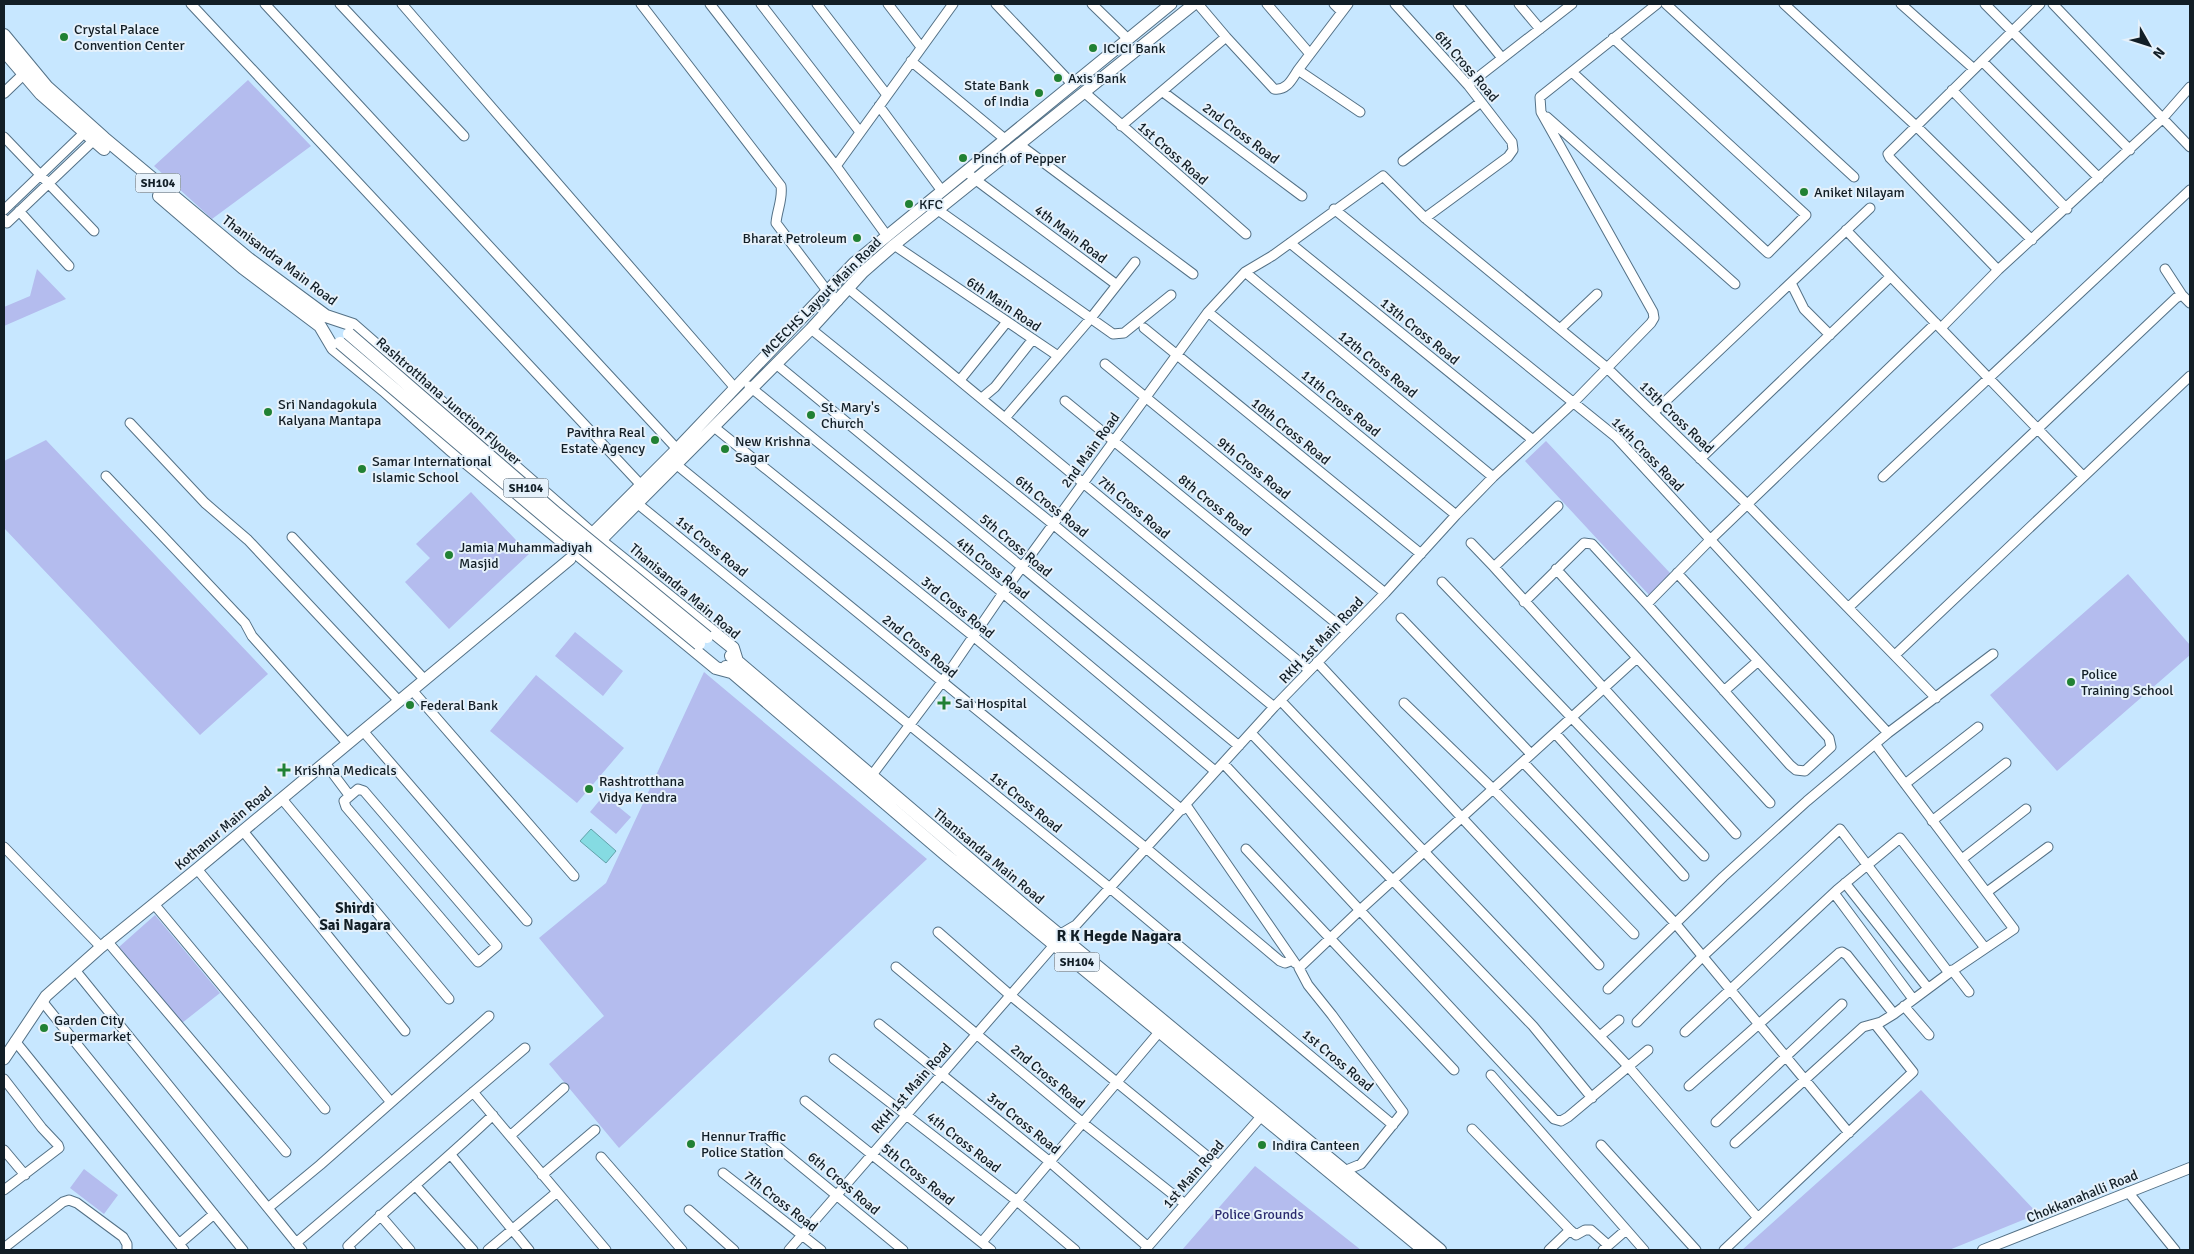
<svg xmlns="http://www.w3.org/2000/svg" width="2194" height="1254" viewBox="0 0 2194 1254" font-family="Signika,sans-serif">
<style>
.green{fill:#b4bcee}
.water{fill:#85dbe2;stroke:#62a2aa}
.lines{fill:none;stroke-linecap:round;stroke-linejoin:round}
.minor-casing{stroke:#547186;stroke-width:11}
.tertiary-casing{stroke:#547186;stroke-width:12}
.secondary-casing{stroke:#547186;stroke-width:13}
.primary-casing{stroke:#547186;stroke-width:14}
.minor{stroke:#fff;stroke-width:9}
.tertiary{stroke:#fff;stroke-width:10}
.secondary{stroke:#fff;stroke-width:11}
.primary{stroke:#fff;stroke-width:12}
.primary-bridge-casing{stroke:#547186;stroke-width:14;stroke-linecap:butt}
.primary-bridge{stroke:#fff;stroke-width:12}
.poi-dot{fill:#218133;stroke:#e5f1fb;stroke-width:2}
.labels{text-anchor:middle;stroke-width:4;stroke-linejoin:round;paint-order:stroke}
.shield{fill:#e5f1fb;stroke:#515d66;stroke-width:1}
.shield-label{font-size:12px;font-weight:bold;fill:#121e26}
.poi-label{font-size:14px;fill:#121e26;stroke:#e5f1fb;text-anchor:start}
.street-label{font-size:14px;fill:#121e26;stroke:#e5f1fb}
.park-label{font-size:14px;fill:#2b2b6f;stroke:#e5f1fb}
.neighbourhood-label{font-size:15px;font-weight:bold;fill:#121e26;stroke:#e5f1fb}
.quarter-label{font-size:16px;font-weight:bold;fill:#121e26;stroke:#e5f1fb}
</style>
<rect width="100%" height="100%" fill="#c7e7ff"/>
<path class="green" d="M 248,80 L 311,146 L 212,219 L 154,166 Z
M 37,269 L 66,299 L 4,326 L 4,307 L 30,296 Z
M 46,440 L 268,674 L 200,735 L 4,528 L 4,461 Z
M 1546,441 L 1671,574 L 1650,596 L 1525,461 Z
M 471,492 L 529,554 L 449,629 L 405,582 L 430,558 L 416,544 Z
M 2128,574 L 2190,645 L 2190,655 L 2057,771 L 1990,695 Z
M 575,632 L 623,671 L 603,696 L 555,656 Z
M 704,672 L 927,859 L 619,1148 L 549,1064 L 604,1016 L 539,938 L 606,883 Z
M 536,675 L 624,748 L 577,803 L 490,731 Z
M 604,795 L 631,817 L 616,834 L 590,812 Z
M 155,915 L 220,993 L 182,1023 L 119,947 Z
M 1921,1090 L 2038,1214 L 1949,1250 L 1742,1250 Z
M 1255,1166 L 1361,1250 L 1182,1250 Z
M 84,1169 L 118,1195 L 104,1214 L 70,1188 Z"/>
<path class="water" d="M 591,829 L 616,851 L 606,863 L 580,841 Z"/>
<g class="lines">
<g class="minor-casing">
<path id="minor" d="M 191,4 L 641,485
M 265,4 L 677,449
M 340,4 L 464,136
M 402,4 L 735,388
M 641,4 L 781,186 C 783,199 777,210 776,223 L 828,292 L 838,301
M 710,4 L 836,166 L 887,236
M 761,4 L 860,132
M 817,4 L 887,95
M 888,4 L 921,47
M 996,4 L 1073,85
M 1092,4 L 1128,39
M 1198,4 L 1226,37 L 1274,89 C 1287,91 1292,79 1298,70 L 1360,112
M 1267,4 L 1310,54
M 1334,4 L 1342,12
M 1395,4 L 1468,85 L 1512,142 L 1513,150 L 1508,157 L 1425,218
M 1458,4 L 1502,58
M 1519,4 L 1540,29
M 1666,4 L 1854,177
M 1784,4 L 1916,126 L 2032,240
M 1901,4 L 1974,69
M 1985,4 L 2130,150
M 2053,4 L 2190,147
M 911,61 L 1006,140
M 1982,61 L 2099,178
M 1298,70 L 1348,4
M 1572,72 L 1768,253 L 1806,215 L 1613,38
M 1468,85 L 1572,4
M 1952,90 L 2067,209
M 1084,92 L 1246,234
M 1163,92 L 1302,196
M 879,106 L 942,191
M 1547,117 L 1735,284
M 1121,126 L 1226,37
M 4,137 L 94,231
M 1020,145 L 1193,274
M 1403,161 L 1481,102
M 836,166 L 953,4
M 967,172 L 976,180 L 1117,285
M 1334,209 L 1616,437 L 1888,733
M 4,210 L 84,133
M 938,210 L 1113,334 L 1124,333 L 1171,295
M 19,211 L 69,266
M 4,219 L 7,223 L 93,141
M 1846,230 L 2083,476
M 1290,243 L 1533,440
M 894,245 L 1058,356
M 2165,269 L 2182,295
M 1998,270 L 2162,119 L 2190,87
M 1245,272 L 1493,477
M 1791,283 L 1804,309 L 1830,335
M 849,289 L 1309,670
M 1208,312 L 1456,515
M 1144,328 L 1421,554
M 1941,328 L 1998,270 L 1890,158 L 1888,154 L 2040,4
M 811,329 L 1054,525 L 1274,707
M 1560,329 L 1597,294
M 776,364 L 1239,746
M 1105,364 L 1385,593
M 960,380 L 1006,323
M 749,386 L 1003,593 L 1215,771
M 982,398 L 995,387 L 1033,339
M 1065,401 L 1347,632
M 1653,413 L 1870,208
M 1005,418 L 1091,318 L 1135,262
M 130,423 L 205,503 L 248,540 L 399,701
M 714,427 L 973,636 L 1182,810
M 1700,459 L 1889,278
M 677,465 L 1146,848 L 1280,961 L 1285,963 L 1293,960
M 106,476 L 245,623 L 252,636 L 348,744
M 1883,477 L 2190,190
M 638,504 L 1110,888 L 1393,1125
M 1558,506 L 1494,567 L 1736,834
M 292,537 L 425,680
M 1471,543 L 1494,567
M 1556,569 L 1770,803
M 1442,582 L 1704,856
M 1524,602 L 1584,543 L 1592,544 L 1647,604 L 1790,765 L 1796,770 L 1805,771 L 1831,747 L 1829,738 L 1677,573
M 1647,604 L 1710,540 L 1936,323
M 1849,607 L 2176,298 L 2182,295 L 2190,303
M 1401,618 L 1531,754
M 1895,655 L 2190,376
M 1317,662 L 1599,965
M 412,690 L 574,876
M 1724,691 L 1757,662
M 1281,701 L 1628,1066 L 1758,1218
M 1404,703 L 1493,789 L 1634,934
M 363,731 L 527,921
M 1251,733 L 1533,1026 L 1592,1098
M 1555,733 L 1684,876
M 1523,762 L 1675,923 L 1849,1133
M 325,763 L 349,795
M 1223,763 L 1554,1119 L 1561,1121 L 1568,1117 L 1648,1050
M 869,779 L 942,682 L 1003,593 L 1208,312 L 1245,272 L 1272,256 L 1383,176 L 1425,218 L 1606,367 L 1747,504 L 1936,698
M 1905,784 L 1978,727
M 358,789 L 364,791 L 497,946 L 478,962 L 346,807 L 344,801 Z
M 282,799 L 449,999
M 1186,805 L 1295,963
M 1932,821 L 2006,763
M 243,831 L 405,1031
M 4,847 L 101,947
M 1246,849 L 1454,1070
M 1962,859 L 2026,809
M 197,869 L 390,1101
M 1845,883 L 1927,987
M 1987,892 L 2048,847
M 1834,893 L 1913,999
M 154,904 L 325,1109
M 938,932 L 1010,995 L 1218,1165
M 1059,935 L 1076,925 L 1274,707 L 1385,593 L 1456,515 L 1493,477 L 1573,403 L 1651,323 L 1654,318 L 1653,312 L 1541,112 L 1540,97 L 1657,4
M 107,941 L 286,1152
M 896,967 L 1083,1123 L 1185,1204
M 75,970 L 302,1250
M 1952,970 L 1969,992
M 1608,989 L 1723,877 L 1807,801 L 1888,733 L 1993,654
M 42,1001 L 243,1250
M 1904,1006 L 1929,1035
M 1637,1022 L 1702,957 L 1840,829 L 1949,973 L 2014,929 L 1875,744
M 879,1024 L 1050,1162 L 1148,1247
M 1685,1032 L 1837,890 L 1900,838 L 1985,948
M 1600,1036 L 1619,1020
M 15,1041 L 184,1250
M 834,1059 L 1017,1201 L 1075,1250
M 1491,1075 L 1644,1250
M 4,1079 L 42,1128 L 58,1145 L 59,1148 L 4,1190
M 1689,1086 L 1839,953 L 1842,952 L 1847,955 L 1894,1014
M 473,1092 L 606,1250
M 805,1101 L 991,1250
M 1716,1122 L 1842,1004
M 1472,1129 L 1570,1230 L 1549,1250
M 510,1136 L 564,1088
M 767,1138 L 903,1250
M 1735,1143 L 1863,1027 L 1881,1022 L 1894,1014 L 1949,973
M 1601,1145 L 1696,1250
M 4,1150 L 25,1175
M 451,1155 L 529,1250
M 601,1157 L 682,1250
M 1344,1171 L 1361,1164 L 1403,1112 L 1332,1015 L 1308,985 L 1299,968 L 1360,910 L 1637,658
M 723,1173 L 821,1250
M 542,1175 L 595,1130
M 415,1185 L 473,1250
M 2128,1192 L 2175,1250
M 268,1208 L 320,1165 L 489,1016
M 689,1210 L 734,1250
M 380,1215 L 410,1250
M 1570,1230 L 1576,1235 L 1585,1230 L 1591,1230 L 1608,1245
M 982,1242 L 1160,1031
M 296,1243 L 525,1048
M 179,1244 L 214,1214
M 4,1248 L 63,1202 L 69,1200 L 77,1203 L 123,1237 L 127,1244 L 127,1250
M 351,1250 L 348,1246 C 395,1201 446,1160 493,1115
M 488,1250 L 556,1193
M 789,1250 L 1055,944
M 1145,1250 L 1265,1112
M 1603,1250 L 1626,1230
M 1724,1250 L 1913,1072 L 1875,1024"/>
</g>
<g class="tertiary-casing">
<path id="tertiary" d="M 4,93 L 29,69
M 1983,1250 L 2190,1168"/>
</g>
<g class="secondary-casing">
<path id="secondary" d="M 585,541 L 677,449 L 854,263 L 1171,4
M 594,547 L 811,329 L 863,272 L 894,245 L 1194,4
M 4,1059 L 46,996 L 101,947 L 197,869 L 570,559"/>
</g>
<g class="primary-casing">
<path id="primary" d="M 4,35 L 47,87 L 104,138 L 249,259 L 326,316 L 353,325 L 594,536 L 733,648 L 737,661
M 4,51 L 41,94 L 104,149
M 159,196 L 243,268 L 320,326 L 333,348 L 384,390 L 450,449 L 716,668 L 731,672
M 731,656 L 1034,914 L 1440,1250
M 726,667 L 946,855 L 1424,1250"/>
</g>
<use href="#minor" class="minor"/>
<use href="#tertiary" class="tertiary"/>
<use href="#secondary" class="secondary"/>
<use href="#primary" class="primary"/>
<g class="primary-bridge-casing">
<path id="primary-bridge" d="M 349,334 L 557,514 L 707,637
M 340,343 L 558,528 L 699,644"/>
</g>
<use href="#primary-bridge" class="primary-bridge"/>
</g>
<g class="poi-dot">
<circle cx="64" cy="37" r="5"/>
<circle cx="1093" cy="48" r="5"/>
<circle cx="1058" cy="78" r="5"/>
<circle cx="1039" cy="93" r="5"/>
<circle cx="963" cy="158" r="5"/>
<circle cx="1804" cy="192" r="5"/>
<circle cx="909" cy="204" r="5"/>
<circle cx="857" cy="238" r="5"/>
<circle cx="268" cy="412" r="5"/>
<circle cx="811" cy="415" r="5"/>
<circle cx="655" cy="440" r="5"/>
<circle cx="725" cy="449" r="5"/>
<circle cx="362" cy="469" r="5"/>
<circle cx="449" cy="555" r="5"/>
<circle cx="2071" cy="682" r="5"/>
<path d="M941.5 695.5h5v5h5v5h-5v5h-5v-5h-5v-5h5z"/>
<circle cx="410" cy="705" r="5"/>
<path d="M281.5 762.5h5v5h5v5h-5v5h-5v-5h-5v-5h5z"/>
<circle cx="589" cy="789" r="5"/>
<circle cx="44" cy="1028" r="5"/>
<circle cx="691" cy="1144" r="5"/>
<circle cx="1262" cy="1145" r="5"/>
</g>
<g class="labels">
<g class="shield">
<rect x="135.5" y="173.5" width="45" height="19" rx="4"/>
<rect x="503.5" y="478.5" width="45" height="19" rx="4"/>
<rect x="1054.5" y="952.5" width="45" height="19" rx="4"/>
</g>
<g class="shield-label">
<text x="158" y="187">SH104</text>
<text x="526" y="492">SH104</text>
<text x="1077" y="966">SH104</text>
</g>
<g class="poi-label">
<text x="74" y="34">Crystal Palace<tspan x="74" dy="16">Convention Center</tspan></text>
<text x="1103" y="53">ICICI Bank</text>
<text x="1068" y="83">Axis Bank</text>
<text x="1029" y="90" text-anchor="end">State Bank<tspan x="1029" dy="16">of India</tspan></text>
<text x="973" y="163">Pinch of Pepper</text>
<text x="1814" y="197">Aniket Nilayam</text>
<text x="919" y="209">KFC</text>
<text x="847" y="243" text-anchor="end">Bharat Petroleum</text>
<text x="278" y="409">Sri Nandagokula<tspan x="278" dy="16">Kalyana Mantapa</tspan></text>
<text x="821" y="412">St. Mary's<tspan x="821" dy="16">Church</tspan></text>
<text x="645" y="437" text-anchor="end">Pavithra Real<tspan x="645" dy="16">Estate Agency</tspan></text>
<text x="735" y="446">New Krishna<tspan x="735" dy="16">Sagar</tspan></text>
<text x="372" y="466">Samar International<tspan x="372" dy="16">Islamic School</tspan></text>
<text x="459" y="552">Jamia Muhammadiyah<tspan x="459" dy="16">Masjid</tspan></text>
<text x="2081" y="679">Police<tspan x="2081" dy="16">Training School</tspan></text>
<text x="955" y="708">Sai Hospital</text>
<text x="420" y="710">Federal Bank</text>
<text x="294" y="775">Krishna Medicals</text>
<text x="599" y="786">Rashtrotthana<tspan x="599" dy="16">Vidya Kendra</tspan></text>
<text x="54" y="1025">Garden City<tspan x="54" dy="16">Supermarket</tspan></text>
<text x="701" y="1141">Hennur Traffic<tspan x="701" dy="16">Police Station</tspan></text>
<text x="1272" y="1150">Indira Canteen</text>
</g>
<g class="street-label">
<text transform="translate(1467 66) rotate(49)" y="5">6th Cross Road</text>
<text transform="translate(1241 133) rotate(37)" y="5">2nd Cross Road</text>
<text transform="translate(1173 153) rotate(41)" y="5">1st Cross Road</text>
<text transform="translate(1071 234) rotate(37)" y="5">4th Main Road</text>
<text transform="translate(280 260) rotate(37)" y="5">Thanisandra Main Road</text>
<text transform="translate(821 297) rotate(-45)" y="5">MCECHS Layout Main Road</text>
<text transform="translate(1004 304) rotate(34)" y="5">6th Main Road</text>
<text transform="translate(1420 331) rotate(39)" y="5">13th Cross Road</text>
<text transform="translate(1378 364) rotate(39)" y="5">12th Cross Road</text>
<text transform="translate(449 401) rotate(41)" y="5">Rashtrotthana Junction Flyover</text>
<text transform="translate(1341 403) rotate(39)" y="5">11th Cross Road</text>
<text transform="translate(1677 417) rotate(44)" y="5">15th Cross Road</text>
<text transform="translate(1291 431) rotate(39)" y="5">10th Cross Road</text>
<text transform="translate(1090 450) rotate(-54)" y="5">2nd Main Road</text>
<text transform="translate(1648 454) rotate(46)" y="5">14th Cross Road</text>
<text transform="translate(1254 468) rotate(39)" y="5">9th Cross Road</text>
<text transform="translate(1215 505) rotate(39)" y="5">8th Cross Road</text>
<text transform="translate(1052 506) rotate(39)" y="5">6th Cross Road</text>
<text transform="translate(1134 507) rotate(40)" y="5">7th Cross Road</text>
<text transform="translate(1016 545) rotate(40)" y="5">5th Cross Road</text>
<text transform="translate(712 546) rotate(39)" y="5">1st Cross Road</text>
<text transform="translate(993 568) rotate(39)" y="5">4th Cross Road</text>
<text transform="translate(685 591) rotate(40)" y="5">Thanisandra Main Road</text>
<text transform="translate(958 607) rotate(39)" y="5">3rd Cross Road</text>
<text transform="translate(1321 640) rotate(-46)" y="5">RKH 1st Main Road</text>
<text transform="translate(920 646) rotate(39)" y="5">2nd Cross Road</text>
<text transform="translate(1026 802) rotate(39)" y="5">1st Cross Road</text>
<text transform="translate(223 828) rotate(-40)" y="5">Kothanur Main Road</text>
<text transform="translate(989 856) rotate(40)" y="5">Thanisandra Main Road</text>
<text transform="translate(1338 1060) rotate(40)" y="5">1st Cross Road</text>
<text transform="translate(1048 1076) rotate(40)" y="5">2nd Cross Road</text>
<text transform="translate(911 1088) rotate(-49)" y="5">RKH 1st Main Road</text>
<text transform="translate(1024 1123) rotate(39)" y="5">3rd Cross Road</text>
<text transform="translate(964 1142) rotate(38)" y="5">4th Cross Road</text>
<text transform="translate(918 1174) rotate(39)" y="5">5th Cross Road</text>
<text transform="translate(1193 1174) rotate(-49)" y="5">1st Main Road</text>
<text transform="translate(844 1183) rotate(40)" y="5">6th Cross Road</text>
<text transform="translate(2082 1196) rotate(-22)" y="5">Chokkanahalli Road</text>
<text transform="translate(781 1201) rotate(38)" y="5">7th Cross Road</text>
</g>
<g class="park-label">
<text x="1259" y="1219">Police Grounds</text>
</g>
<g class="neighbourhood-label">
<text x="355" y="913">Shirdi<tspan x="355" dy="17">Sai Nagara</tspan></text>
</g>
<g class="quarter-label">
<text x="1119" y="941">R K Hegde Nagara</text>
</g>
</g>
<rect width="2194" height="1254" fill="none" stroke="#121e26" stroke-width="10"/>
<g transform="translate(2149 45) rotate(129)" stroke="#e5f1fb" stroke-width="4" paint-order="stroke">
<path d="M0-4L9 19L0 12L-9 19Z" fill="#121e26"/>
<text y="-8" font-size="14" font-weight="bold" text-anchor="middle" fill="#121e26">N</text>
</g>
</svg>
